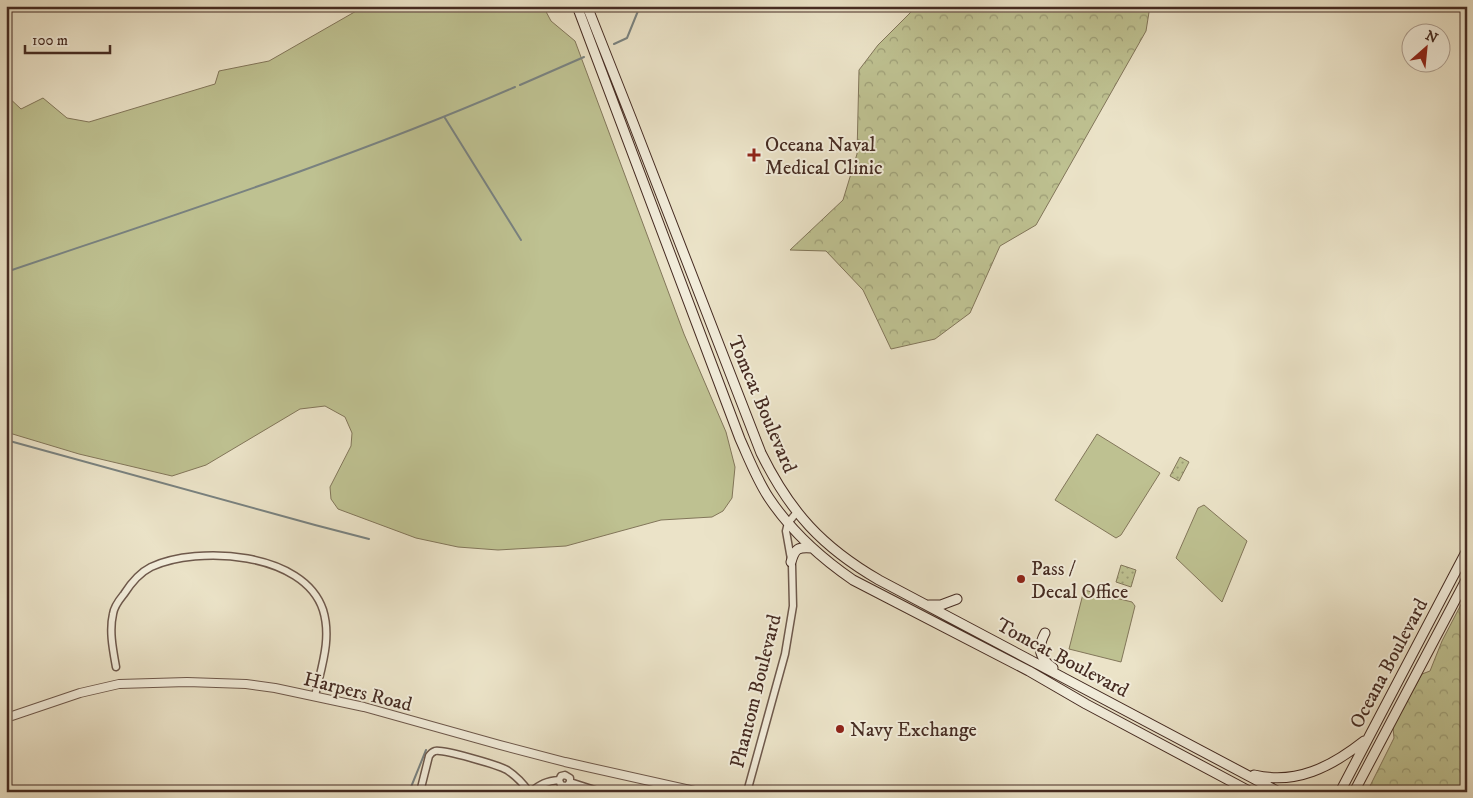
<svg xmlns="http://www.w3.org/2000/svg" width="1473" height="798" viewBox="0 0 1473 798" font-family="'IM FELL DW Pica',serif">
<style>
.grass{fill:#bec191;stroke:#82765a}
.forest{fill:url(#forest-crowns);stroke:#82765a}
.park{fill:url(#park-dots);stroke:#82765a}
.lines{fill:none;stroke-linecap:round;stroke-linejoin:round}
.stream{stroke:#798280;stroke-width:2}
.minor-casing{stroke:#6e594c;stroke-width:9}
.tertiary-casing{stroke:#6e594c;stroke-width:10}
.secondary-casing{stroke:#452b22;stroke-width:11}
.minor{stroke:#f2eddb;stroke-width:6}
.tertiary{stroke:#f2eddb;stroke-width:8}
.secondary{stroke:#f2eddb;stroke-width:9}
.poi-dot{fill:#8f2418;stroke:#f2eddb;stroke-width:2}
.labels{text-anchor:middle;stroke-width:4;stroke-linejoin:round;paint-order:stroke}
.poi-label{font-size:20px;fill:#452b22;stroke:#f2eddb;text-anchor:start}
.street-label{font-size:20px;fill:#452b22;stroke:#f2eddb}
</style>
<defs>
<pattern id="forest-crowns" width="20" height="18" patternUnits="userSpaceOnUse" patternTransform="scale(1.25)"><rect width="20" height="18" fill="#bec191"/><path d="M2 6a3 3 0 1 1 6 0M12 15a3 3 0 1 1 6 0" fill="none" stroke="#9c9d76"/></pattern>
<pattern id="park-dots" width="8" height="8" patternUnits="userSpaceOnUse" patternTransform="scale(1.25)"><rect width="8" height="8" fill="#bec191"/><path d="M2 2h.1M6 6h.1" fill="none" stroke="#9c9d76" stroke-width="1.8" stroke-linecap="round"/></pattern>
</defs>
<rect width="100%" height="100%" fill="#ebe3c8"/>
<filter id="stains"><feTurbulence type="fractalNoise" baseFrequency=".004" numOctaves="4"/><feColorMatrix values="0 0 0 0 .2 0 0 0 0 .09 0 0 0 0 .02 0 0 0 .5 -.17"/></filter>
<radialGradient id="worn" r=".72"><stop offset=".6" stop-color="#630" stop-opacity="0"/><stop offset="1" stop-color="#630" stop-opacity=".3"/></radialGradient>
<path class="grass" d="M 365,6 L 543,6 L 551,21 L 575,41 L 684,334 L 726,432 L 735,467 L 732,498 L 723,511 L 712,517 L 661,520 L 566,546 L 498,550 L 458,547 L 416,538 L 338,509 L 331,499 L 330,487 L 351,446 L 352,433 L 345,417 L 325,406 L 300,409 L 206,465 L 172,476 L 79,454 L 6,432 L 6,95 L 21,109 L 43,98 L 67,118 L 89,122 L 215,84 L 219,71 L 269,61 Z
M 1097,434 L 1160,473 L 1121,535 L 1116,538 L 1055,500 Z
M 1204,505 L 1247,541 L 1222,602 L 1176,558 L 1198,508 Z
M 1084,590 L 1132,602 L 1135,606 L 1121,662 L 1069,649 Z"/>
<path class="forest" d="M 917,6 L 1150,6 L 1146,31 L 1036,225 L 1000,246 L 970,313 L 935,339 L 891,349 L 863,290 L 826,251 L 790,250 L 843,200 L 857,154 L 859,70 L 878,45 Z
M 1467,593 L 1467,792 L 1367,792 L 1394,738 L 1393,727 L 1422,674 L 1430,671 L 1442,641 Z"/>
<path class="park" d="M 1180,457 L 1189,462 L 1179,481 L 1170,476 Z
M 1121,565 L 1136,570 L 1131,587 L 1116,582 Z"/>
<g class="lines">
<path class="stream" d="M 614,44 L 627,38 L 640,6
M 520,85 L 584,57
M 445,118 L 521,240
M 6,272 C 177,214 349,159 515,87
M 6,440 L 315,525 L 369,539
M 409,792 L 426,750"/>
<g class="minor-casing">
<path id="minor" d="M 116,667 C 113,650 109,631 113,614 C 114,606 120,599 124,594 C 131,583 139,573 151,567 C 198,545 304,552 323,610 C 332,639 321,668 315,696
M 559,780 L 561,776 L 565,775 L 570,778 L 570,782
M 559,780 L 561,785 L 565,786 L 568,785 L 570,782
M 570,782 L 601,792
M 420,792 L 429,756 C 431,753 432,752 435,751 C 443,749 498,765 507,770 C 516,776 523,783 529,792
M 531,792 C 540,784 547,781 559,780
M 747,792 L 785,654 L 793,606 L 792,565 L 786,531 L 788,523 L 797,512"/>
</g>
<g class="tertiary-casing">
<path id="tertiary" d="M 6,718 L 80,693 L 119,684 L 187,682 L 246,684 L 275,688 L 364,707 L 500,745 L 565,762 L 699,792"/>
</g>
<g class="secondary-casing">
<path id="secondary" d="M 577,6 L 740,439 C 749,459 757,480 769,498 C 791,531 821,558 853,580 L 1029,671 L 1086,704 L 1251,792
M 587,6 L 632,120 L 761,453 C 790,512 822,547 879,580 L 1279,792
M 791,562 C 795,548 798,547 812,548
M 929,605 L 941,605 L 957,599
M 1045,633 C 1037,648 1039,658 1053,668
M 1254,775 C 1296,785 1331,767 1364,741
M 1340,792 L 1467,550
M 1354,792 L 1467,578"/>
</g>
<use href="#minor" class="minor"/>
<use href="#tertiary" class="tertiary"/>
<use href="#secondary" class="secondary"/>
</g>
<g class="poi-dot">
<path d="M751.5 147.5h5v5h5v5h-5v5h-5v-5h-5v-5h5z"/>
<circle cx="1021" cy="579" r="5"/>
<circle cx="840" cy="729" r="5"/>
</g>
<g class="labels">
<g class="poi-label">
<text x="765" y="151">Oceana Naval<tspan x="765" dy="23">Medical Clinic</tspan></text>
<text x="1031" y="575">Pass /<tspan x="1031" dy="23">Decal Office</tspan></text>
<text x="850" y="736">Navy Exchange</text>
</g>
<g class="street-label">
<text transform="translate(763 404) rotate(67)" y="7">Tomcat Boulevard</text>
<text transform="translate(1063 657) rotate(28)" y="7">Tomcat Boulevard</text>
<text transform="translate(1388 663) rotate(-62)" y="7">Oceana Boulevard</text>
<text transform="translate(358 691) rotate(14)" y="7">Harpers Road</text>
<text transform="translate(755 691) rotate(-76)" y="7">Phantom Boulevard</text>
</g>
</g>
<rect width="1473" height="798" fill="none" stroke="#ebe3c8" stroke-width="25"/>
<rect x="8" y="8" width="1458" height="783" fill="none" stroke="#452b22" stroke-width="2.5"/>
<rect x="12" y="12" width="1448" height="773" fill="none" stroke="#452b22"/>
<g transform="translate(1426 48) rotate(27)"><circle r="24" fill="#f2eddb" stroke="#ad9f91"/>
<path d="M0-4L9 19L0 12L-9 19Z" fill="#8f2418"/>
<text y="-8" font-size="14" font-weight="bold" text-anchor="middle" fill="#452b22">N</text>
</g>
<path d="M25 45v8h85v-8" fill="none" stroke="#452b22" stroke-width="2.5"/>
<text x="32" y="45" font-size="15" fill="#452b22" stroke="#f2eddb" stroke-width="4" paint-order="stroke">100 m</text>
<rect width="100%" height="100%" filter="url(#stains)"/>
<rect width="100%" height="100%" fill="url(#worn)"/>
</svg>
